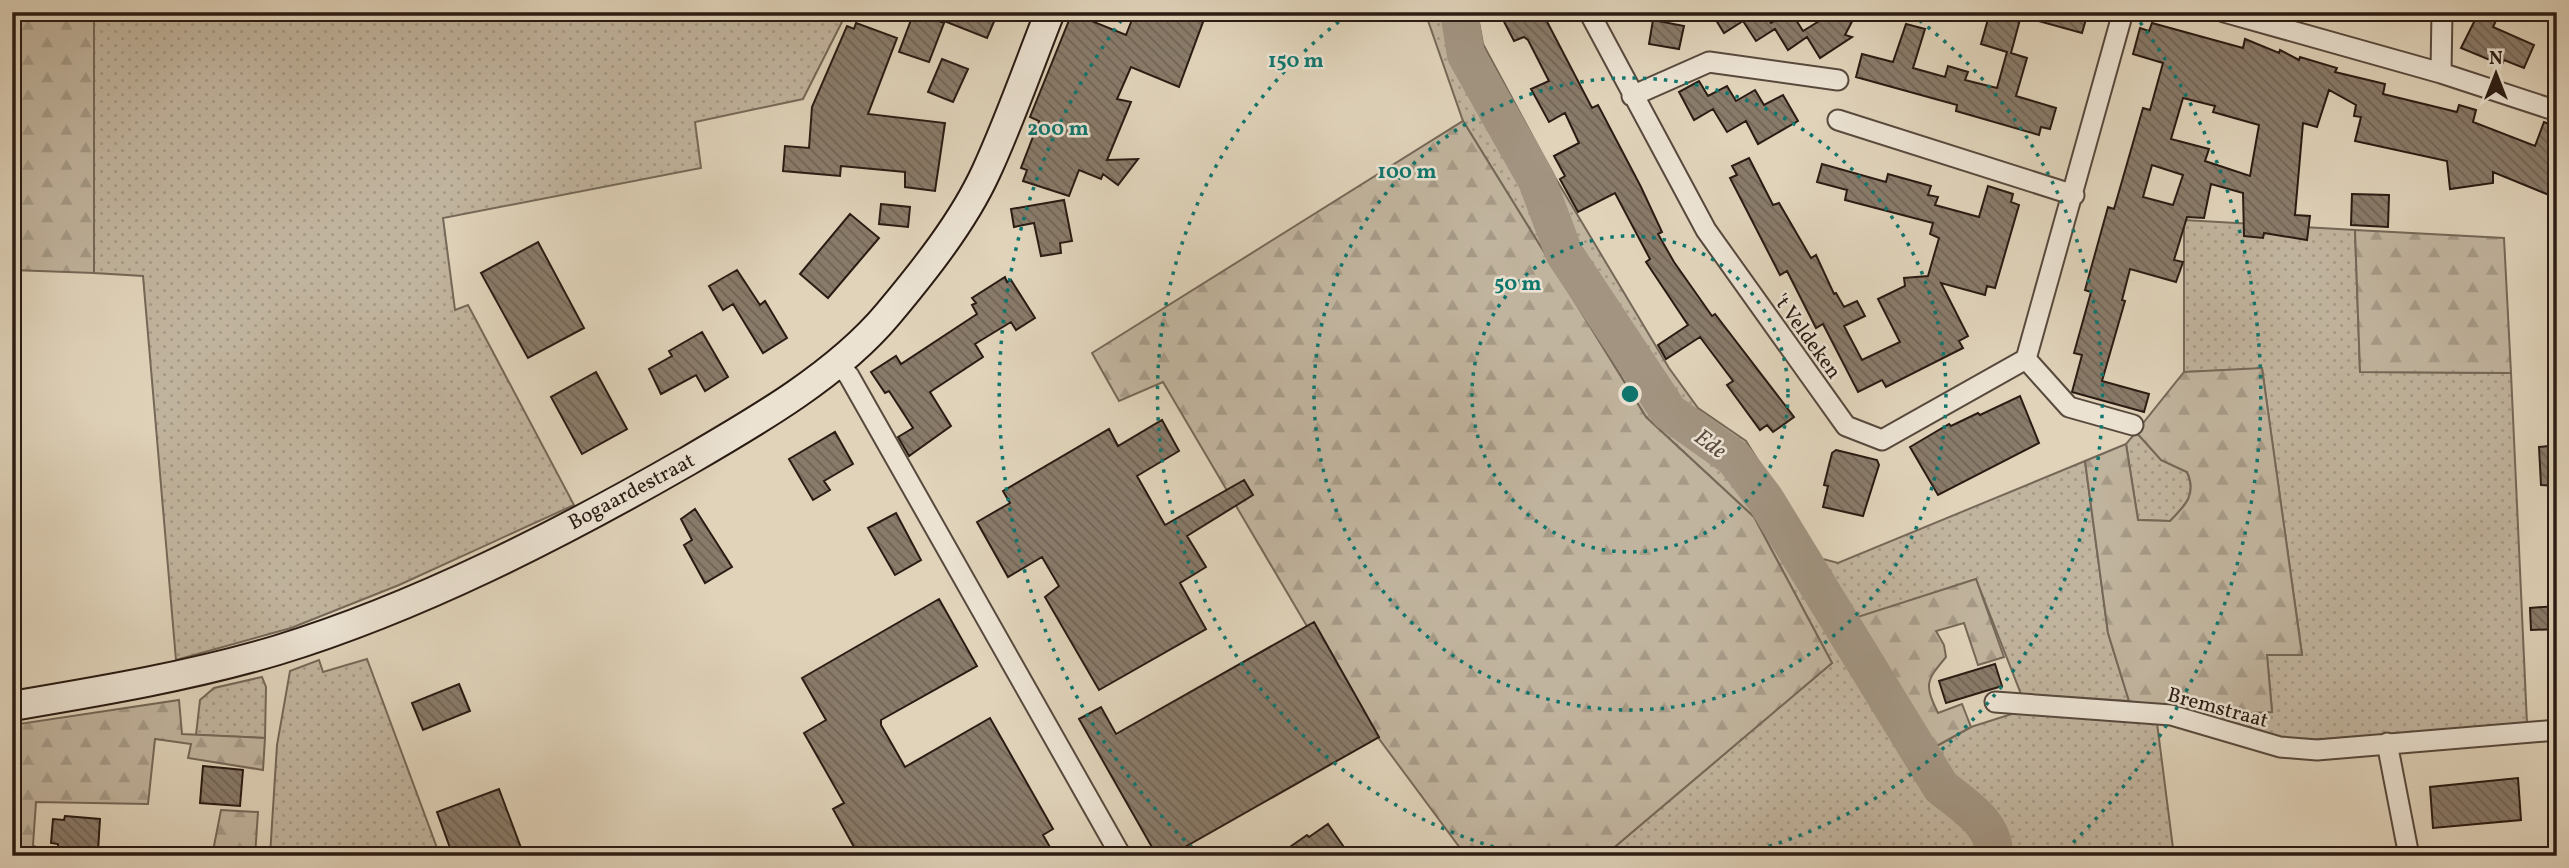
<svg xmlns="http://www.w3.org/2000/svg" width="2569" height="868" viewBox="0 0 2569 868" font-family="Vollkorn,serif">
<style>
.grass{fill:url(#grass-dots);stroke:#766858;stroke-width:2}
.forest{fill:url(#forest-firs);stroke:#766858;stroke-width:2}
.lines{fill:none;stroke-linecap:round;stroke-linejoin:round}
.river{stroke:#a29481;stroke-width:38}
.building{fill:url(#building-back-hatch);stroke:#2a1b13;stroke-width:2;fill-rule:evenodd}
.street-casing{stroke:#58493d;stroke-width:23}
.secondary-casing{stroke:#2a1b13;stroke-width:32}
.street{stroke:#ebe2d2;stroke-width:19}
.secondary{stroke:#ebe2d2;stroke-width:28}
.ring{fill:none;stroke:#0f766e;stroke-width:3.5;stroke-dasharray:3.5 7}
.labels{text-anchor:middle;stroke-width:5;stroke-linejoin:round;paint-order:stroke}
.street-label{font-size:21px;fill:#2a1b13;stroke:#ebe2d2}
.water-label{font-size:23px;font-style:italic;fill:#5a4b3f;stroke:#ebe2d2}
.centre{fill:#0f766e;stroke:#ebe2d2;stroke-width:3.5}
.ring-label{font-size:21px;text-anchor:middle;font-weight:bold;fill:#0f766e;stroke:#ebe2d2;stroke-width:5;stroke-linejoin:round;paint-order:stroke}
</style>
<defs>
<pattern id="grass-dots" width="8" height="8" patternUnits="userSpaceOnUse" patternTransform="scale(1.75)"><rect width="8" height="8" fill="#c1b49e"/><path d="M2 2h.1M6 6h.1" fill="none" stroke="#a69a87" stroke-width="1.8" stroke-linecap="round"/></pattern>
<pattern id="forest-firs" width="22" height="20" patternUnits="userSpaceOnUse" patternTransform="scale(1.75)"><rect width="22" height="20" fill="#c1b49e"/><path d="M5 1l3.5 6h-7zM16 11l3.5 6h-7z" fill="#a69a87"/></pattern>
<pattern id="building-back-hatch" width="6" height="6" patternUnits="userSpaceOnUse" patternTransform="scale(1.75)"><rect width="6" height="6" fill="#897b6a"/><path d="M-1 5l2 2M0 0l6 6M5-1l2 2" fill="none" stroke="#706456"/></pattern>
</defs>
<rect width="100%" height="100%" fill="#e0d3ba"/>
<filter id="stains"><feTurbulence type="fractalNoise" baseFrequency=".00286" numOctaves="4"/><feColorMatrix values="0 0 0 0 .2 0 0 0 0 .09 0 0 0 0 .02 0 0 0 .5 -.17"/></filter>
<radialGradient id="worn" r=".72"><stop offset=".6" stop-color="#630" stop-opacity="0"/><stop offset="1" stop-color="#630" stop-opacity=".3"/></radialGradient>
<path class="grass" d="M 94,12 L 847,12 L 803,99 L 695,122 L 701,168 L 443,218 L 455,310 L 468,305 L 574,505 L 399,585 L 291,628 L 176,660 L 143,276 L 94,273 Z
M 1425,12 L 1477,12 L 1483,44 L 1553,174 L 1669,368 L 1698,408 L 1746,441 L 1819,558 L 1838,563 L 2085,461 L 2108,633 L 2129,701 L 2021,694 L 1976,579 L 1845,622 L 1861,648 L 1844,657 L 1901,749 L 1970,830 L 1980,848 L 1981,856 L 1604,856 L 1832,663 L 1754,517 L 1646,417 L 1463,121 Z
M 2184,220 L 2355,230 L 2360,372 L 2511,373 L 2527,724 L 2310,740 L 2278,739 L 2250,731 L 2252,713 L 2272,711 L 2267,655 L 2302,654 L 2262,369 L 2184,372 Z
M 2136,432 L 2161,460 L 2187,472 C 2197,494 2186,505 2170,521 L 2138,520 L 2126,444 Z
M 367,659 L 440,856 L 270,856 L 277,745 L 290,671 L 319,660 L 323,672 Z
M 262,677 L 266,687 L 265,738 L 196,735 L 200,700 L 214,688 Z
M 2021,711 L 2157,723 L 2174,856 L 2005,856 C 2005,820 1985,816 1962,795 C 1949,782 1937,767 1924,753 L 1971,727 Z"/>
<path class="forest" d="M 12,12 L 94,12 L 94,273 L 12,270 Z
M 1463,121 L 1646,417 L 1754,517 L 1832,663 L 1604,856 L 1466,856 L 1351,701 L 1163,382 L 1119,401 L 1092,353 Z
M 2355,230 L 2504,238 L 2511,373 L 2360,372 Z
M 2262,368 L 2302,655 L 2267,655 L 2272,712 L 2252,713 L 2250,731 L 2129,701 L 2108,633 L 2085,461 L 2126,444 L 2138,520 L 2170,521 C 2186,505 2197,494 2187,472 L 2161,460 L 2136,432 L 2184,372 Z
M 1976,579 L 2004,657 L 1978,665 L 1964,623 L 1936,631 L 1944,645 L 1946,657 C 1926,681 1924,684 1938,713 L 1962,704 L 1971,727 L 1924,753 L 1845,621 Z
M 179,700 L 182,734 L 265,738 L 263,770 L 188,758 L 191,744 L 155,739 L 148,804 L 36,802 L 33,845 L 48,856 L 12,856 L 12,725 Z
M 221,810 L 258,812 L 255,856 L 212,856 Z"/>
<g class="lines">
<path class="river" d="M 1459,12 L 1466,55 L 1537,181 L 1564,253 L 1669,412 L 1734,458 L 1765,499 L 1941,787 C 1964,806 1995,823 1994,856"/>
</g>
<path class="building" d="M 914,12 L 944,23 L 929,62 L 899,52 Z
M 984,12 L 996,17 L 987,38 L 924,13 Z
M 1135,12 L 1177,12 L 1203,22 L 1179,87 L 1131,67 L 1117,99 L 1131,102 L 1107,160 L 1138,159 L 1118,185 L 1103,174 L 1101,179 L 1079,170 L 1069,196 L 1023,181 L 1027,170 L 1021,168 L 1039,121 L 1030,117 L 1072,13 L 1126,35 Z
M 1499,12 L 1542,12 L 1592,108 L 1598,105 L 1641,187 L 1662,232 L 1658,234 L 1674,262 L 1712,316 L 1715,314 L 1794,417 L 1773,432 L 1767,425 L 1760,430 L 1727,385 L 1733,381 L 1700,337 L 1666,359 L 1658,345 L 1688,325 L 1646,262 L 1650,259 L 1615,193 L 1578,212 L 1560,179 L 1565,176 L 1554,156 L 1579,143 L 1565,113 L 1549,122 L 1531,89 L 1549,81 L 1528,40 L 1524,37 L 1514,41 Z
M 1711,12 L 1765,12 L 1771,23 L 1791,12 L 1803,31 L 1834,12 L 1857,12 L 1845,35 L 1852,37 L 1820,58 L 1807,37 L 1788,50 L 1775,29 L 1756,41 L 1743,21 L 1724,33 Z
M 1990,12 L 2022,12 L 2011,53 L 2027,58 L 2016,96 L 2056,108 L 2050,129 L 2041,127 L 2039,135 L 1956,111 L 1957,105 L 1856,77 L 1862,54 L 1893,62 L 1906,24 L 1925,29 L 1913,68 L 1945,77 L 1948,66 L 1968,72 L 1965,80 L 1997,88 L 2007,52 L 1981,44 Z
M 2025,12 L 2088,12 L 2082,33 L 2024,17 Z
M 2479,12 L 2500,12 L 2493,27 L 2534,45 L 2524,68 L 2504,60 L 2502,65 L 2461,48 Z
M 1653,20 L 1684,26 L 1679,49 L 1649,44 Z
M 856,23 L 897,38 L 868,114 L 945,123 L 935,191 L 905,187 L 905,172 L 841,166 L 840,176 L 783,171 L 785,146 L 809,148 L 812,107 L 847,26 L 854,29 Z
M 2152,23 L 2243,48 L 2245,39 L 2279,53 L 2280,50 L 2299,60 L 2300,57 L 2337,68 L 2335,72 L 2385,84 L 2383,94 L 2457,112 L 2459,105 L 2476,110 L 2473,122 L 2535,146 L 2544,122 L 2557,127 L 2557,175 L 2549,195 L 2493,172 L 2493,183 L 2450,189 L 2447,161 L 2355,141 L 2361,117 L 2354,116 L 2356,105 L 2329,90 L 2317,127 L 2303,123 L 2295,215 L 2310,216 L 2307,240 L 2264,233 L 2263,238 L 2244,236 L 2243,193 L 2211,184 L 2204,218 L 2187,217 L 2174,260 L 2183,262 L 2176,282 L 2130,269 L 2122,300 L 2125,301 L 2102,381 L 2149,394 L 2144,412 L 2072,392 L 2082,355 L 2074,353 L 2091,292 L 2085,290 L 2108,207 L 2114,209 L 2143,108 L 2150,110 L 2163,63 L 2133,54 L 2140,28 L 2149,31 ZM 2183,98 L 2215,106 L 2213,112 L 2259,125 L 2250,176 L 2205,161 L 2209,149 L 2171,139 ZM 2152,165 L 2183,175 L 2173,205 L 2143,197 Z
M 942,59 L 968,69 L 953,102 L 928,92 Z
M 1699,81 L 1708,96 L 1727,86 L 1736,101 L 1755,90 L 1764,105 L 1783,95 L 1798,121 L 1758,144 L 1746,121 L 1727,132 L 1713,109 L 1694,120 L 1679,92 Z
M 1749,158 L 1773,205 L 1779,203 L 1811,258 L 1816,255 L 1834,294 L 1836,293 L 1844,307 L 1857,301 L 1865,316 L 1844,326 L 1862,360 L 1900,342 L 1878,299 L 1905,286 L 1904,278 L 1928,276 L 1939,238 L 1930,234 L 1933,223 L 1845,200 L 1847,190 L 1817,182 L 1822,164 L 1886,182 L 1888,174 L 1931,186 L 1928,195 L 1938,197 L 1935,205 L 1979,217 L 1988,186 L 2013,194 L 2011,202 L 2019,205 L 1995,288 L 1987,286 L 1985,295 L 1941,283 L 1968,336 L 1959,341 L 1963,348 L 1886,387 L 1882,380 L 1858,392 L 1823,324 L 1816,328 L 1787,271 L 1780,275 L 1730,178 L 1737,175 L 1732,166 Z
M 2352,194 L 2389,195 L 2388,227 L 2351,225 Z
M 1064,200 L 1072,241 L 1060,243 L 1061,253 L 1041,256 L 1034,223 L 1014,227 L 1011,209 Z
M 881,204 L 910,207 L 908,227 L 879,224 Z
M 850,214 L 879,238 L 828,298 L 800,274 Z
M 538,242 L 584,328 L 528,358 L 481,273 Z
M 737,270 L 760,305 L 765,301 L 787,338 L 763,353 L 733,304 L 723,310 L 709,286 Z
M 1005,277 L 1007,282 L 1011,280 L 1035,318 L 1016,330 L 1011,322 L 975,344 L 983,357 L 930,392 L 951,426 L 909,456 L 898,437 L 913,428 L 889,391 L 885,393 L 871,372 L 896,356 L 901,364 L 977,314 L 972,305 L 976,303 L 972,298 Z
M 702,332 L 728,377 L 705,391 L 696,375 L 661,394 L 649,369 L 672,356 L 669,351 Z
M 596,372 L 627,429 L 582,454 L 551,397 Z
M 2020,396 L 2039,443 L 1938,495 L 1910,447 L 1949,424 L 1951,426 L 1978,413 L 1980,415 Z
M 1162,420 L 1179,451 L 1137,476 L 1165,525 L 1244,480 L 1253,495 L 1187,536 L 1206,567 L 1180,583 L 1206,629 L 1099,690 L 1045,597 L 1059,586 L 1042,557 L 1008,577 L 977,522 L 1010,503 L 1003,491 L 1109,429 L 1118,446 Z
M 2554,430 L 2557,430 L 2557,486 L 2541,485 L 2539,447 L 2548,446 Z
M 835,432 L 853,464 L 824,481 L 830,490 L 813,500 L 789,459 Z
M 1836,450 L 1877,460 L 1879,465 L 1863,516 L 1823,507 L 1828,486 L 1824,485 L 1832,453 Z
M 695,509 L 732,567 L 705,583 L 684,545 L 692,540 L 681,519 Z
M 896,513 L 921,560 L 895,575 L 868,528 Z
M 939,599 L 977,666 L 881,720 L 881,725 L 905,767 L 990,718 L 1053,829 L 1043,835 L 1055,856 L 859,856 L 833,809 L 844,803 L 804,733 L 826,720 L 802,678 Z
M 2557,606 L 2557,629 L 2531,630 L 2530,608 Z
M 1314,622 L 1379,737 L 1169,856 L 1157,856 L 1079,719 L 1101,707 L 1116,734 Z
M 1995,664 L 2002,686 L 1946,703 L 1939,681 Z
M 459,684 L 470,711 L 423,730 L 412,703 Z
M 203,766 L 243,770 L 240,806 L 200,803 Z
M 2518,778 L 2521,820 L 2433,828 L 2430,787 Z
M 499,789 L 521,848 L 500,856 L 453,856 L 437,812 Z
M 65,816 L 100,819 L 98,851 L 58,853 L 58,844 L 51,843 L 53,819 L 64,820 Z
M 1328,824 L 1350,856 L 1277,856 L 1307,835 L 1309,837 Z"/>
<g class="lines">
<g class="street-casing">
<path id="street" d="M 1589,12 L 1706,230 L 1846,426 L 1882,440 L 2026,359 L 2123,12
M 2224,12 L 2441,73 L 2557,111
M 2441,73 L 2442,12
M 1632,96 L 1709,62 L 1838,80
M 1838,120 L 2074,195
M 2026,359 L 2069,407 L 2133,425
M 837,362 L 849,376 L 1121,856
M 1995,702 L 2171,715 L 2280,747 L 2317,750 L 2557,730
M 2387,743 L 2409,856"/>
</g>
<g class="secondary-casing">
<path id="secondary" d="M 12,706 C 101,691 191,676 278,650 C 418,607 559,535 686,462 C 755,422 837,375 888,314 C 924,271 963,222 986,172 C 1010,120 1029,65 1050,12"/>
</g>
<use href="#street" class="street"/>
<use href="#secondary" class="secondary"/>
</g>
<g class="ring">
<circle cx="1630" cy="394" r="158"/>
<circle cx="1630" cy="394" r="316"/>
<path d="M1524 855A473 473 0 0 1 1349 14M1911 14A473 473 0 0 1 1736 855"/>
<path d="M1200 855A631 631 0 0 1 1126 14M2134 14A631 631 0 0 1 2060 855"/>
</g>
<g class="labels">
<g class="street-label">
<text transform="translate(1808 336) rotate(54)" y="7">'t Veldeken</text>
<text transform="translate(631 491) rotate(-28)" y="7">Bogaardestraat</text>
<text transform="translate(2218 707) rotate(15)" y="7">Bremstraat</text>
</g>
<g class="water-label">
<text transform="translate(1711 443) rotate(36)" y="8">Ede</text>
</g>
</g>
<circle cx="1630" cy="394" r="10" class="centre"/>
<g class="ring-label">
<text x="1296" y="67">150 m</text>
<text x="1058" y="135">200 m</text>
<text x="1407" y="178">100 m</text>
<text x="1518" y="290">50 m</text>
</g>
<rect width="2569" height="868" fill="none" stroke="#e0d3ba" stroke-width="42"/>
<rect x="14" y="14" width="2541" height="840" fill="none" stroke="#2a1b13" stroke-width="3.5"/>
<rect x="21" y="21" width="2527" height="826" fill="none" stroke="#2a1b13" stroke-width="2"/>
<g transform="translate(2496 74)" stroke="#ebe2d2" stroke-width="5" paint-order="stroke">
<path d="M0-5L12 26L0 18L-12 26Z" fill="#2a1b13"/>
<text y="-10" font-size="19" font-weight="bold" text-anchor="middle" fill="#2a1b13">N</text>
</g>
<rect width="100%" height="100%" filter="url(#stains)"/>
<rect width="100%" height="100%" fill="url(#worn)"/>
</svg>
